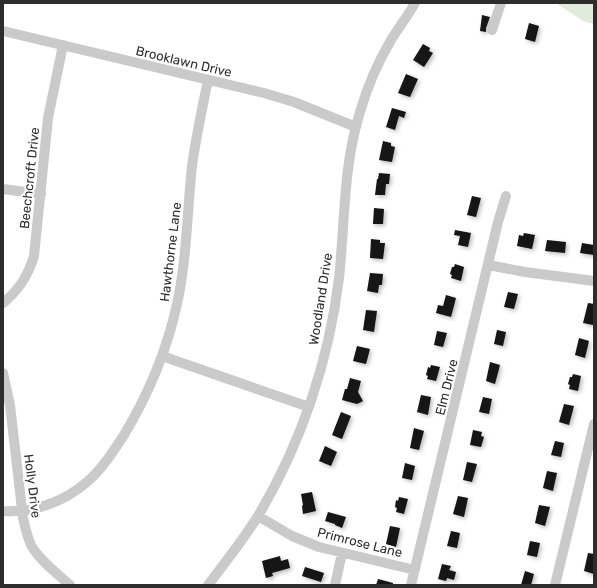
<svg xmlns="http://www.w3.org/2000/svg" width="597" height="588" viewBox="0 0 597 588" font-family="Rubik,sans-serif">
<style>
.green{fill:#e1ebda}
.building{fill:#141414;filter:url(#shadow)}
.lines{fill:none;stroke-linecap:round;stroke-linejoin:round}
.minor{stroke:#cacaca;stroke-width:10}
.labels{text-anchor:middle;stroke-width:4;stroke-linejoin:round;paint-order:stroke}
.street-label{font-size:13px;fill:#2d2d2d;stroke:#fff}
</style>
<defs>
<filter id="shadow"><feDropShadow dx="2" dy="2" stdDeviation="2" flood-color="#0004"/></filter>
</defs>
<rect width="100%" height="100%" fill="#fff"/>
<path class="green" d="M 557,3 L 594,3 L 594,24 L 585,22 L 557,4 Z"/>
<path class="building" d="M 482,15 L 490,17 L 486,28 L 486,32 L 480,31 Z
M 529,23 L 539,26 L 535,42 L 525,39 Z
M 423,44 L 430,48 L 429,51 L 433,53 L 424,67 L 413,60 Z
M 406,74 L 418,79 L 410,97 L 398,93 Z
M 392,108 L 406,112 L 404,118 L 399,116 L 395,130 L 386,127 Z
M 383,141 L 391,143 L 391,146 L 395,147 L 392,162 L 379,160 Z
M 379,173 L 390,174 L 389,184 L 386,184 L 385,195 L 375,195 L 377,179 L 378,179 Z
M 472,196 L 481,198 L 476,217 L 467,215 Z
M 374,208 L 384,209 L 383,224 L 373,224 Z
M 455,230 L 471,233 L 468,247 L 458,245 L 460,236 L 454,235 Z
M 524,233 L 535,235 L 532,249 L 517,246 L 519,235 L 523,236 Z
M 371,239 L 380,240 L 380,243 L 385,243 L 383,259 L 370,258 Z
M 547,240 L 566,242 L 565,253 L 545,251 Z
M 582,243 L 594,245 L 594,255 L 580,253 Z
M 455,264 L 464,267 L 461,281 L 451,278 L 452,275 L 450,274 L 452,267 L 454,267 Z
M 370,273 L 383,274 L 382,285 L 379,285 L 378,293 L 367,291 Z
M 508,292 L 518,294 L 514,309 L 504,307 Z
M 446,295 L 456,298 L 451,317 L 436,313 L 438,305 L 443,306 Z
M 588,303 L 594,304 L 594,321 L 593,325 L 583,323 Z
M 366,310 L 377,311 L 374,332 L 363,330 Z
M 497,330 L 506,332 L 503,346 L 494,344 Z
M 437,331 L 447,333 L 443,347 L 434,345 Z
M 579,338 L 589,341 L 585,358 L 575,355 Z
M 357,346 L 370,349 L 366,364 L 353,361 Z
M 490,362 L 500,365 L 495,384 L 486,381 Z
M 431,365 L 440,367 L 436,381 L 427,379 L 428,376 L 426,375 L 428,367 L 430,368 Z
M 573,374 L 581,376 L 578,391 L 569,389 L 570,385 L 568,384 L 570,377 L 572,377 Z
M 350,378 L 361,381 L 358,392 L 363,401 L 357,404 L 342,400 L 345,389 L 347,389 Z
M 421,395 L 431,397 L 428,415 L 417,412 Z
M 483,397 L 492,399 L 489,414 L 479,412 Z
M 564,404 L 574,406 L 569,425 L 559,422 Z
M 341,412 L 351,416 L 342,439 L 332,435 Z
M 414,428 L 424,431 L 419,450 L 410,448 Z
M 473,430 L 482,432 L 481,436 L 484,437 L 481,447 L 470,445 Z
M 555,441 L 564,443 L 561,457 L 551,455 Z
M 325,446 L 337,452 L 331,466 L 319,461 Z
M 467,462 L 477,464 L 472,482 L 463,480 Z
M 405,463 L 415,466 L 412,480 L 402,478 Z
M 547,471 L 557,473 L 553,491 L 543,488 Z
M 312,492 L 316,511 L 303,514 L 302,506 L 303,505 L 301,494 Z
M 458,496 L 468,498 L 464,517 L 453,514 Z
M 399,497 L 408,499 L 404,514 L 396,512 L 397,508 L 395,507 L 396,500 L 398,501 Z
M 539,505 L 550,507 L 545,526 L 535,523 Z
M 328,512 L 346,517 L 342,528 L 335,525 L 335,524 L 325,521 Z
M 390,526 L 400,528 L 396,547 L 386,544 Z
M 451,531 L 460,533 L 457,548 L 447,546 Z
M 530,541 L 540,543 L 537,557 L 527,555 Z
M 588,553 L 594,554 L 594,574 L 584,571 Z
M 280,556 L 281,561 L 288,559 L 290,568 L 272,573 L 273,576 L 266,578 L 262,561 Z
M 442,564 L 451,566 L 449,570 L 456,572 L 454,580 L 447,578 L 446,581 L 438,579 Z
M 305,567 L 324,573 L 321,582 L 302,576 Z
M 525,571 L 534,574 L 531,585 L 521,585 Z
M 378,579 L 393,583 L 393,585 L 376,585 Z"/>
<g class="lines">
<path class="minor" d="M 492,30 L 501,3
M 3,31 L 264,93 L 294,102 L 356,127
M 3,189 L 41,194
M 488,265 L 525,272 L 594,281
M 3,303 C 19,290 28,276 34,256 L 48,118 L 63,45
M 162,356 L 309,407
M 3,373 L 10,405 L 23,518 C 25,527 27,536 31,545 C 39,560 58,574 70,585
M 3,511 C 33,513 64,502 87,482 C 102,469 113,452 124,435 C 148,395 167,350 177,304 C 187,259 187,212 192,166 C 196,137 202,109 208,80
M 258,516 L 292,536 L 319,547 L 415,570
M 208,585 C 225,563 243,540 258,516 C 301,444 329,361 339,278 C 345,223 343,166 360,112 C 367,88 378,62 391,40 C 398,28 408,16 415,3
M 335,585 L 342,553
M 411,585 L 498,222 L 506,196
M 555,585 L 594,424"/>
</g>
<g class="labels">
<g class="street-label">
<text transform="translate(184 61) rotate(13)" y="5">Brooklawn Drive</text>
<text transform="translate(29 178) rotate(-84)" y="5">Beechcroft Drive</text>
<text transform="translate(170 252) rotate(-83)" y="5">Hawthorne Lane</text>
<text transform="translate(320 299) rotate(-81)" y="5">Woodland Drive</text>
<text transform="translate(446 387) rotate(-76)" y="5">Elm Drive</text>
<text transform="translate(33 486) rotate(83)" y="5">Holly Drive</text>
<text transform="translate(360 542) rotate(14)" y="5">Primrose Lane</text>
</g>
</g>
<rect width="597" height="588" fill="none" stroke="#2d2d2d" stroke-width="8"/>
</svg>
